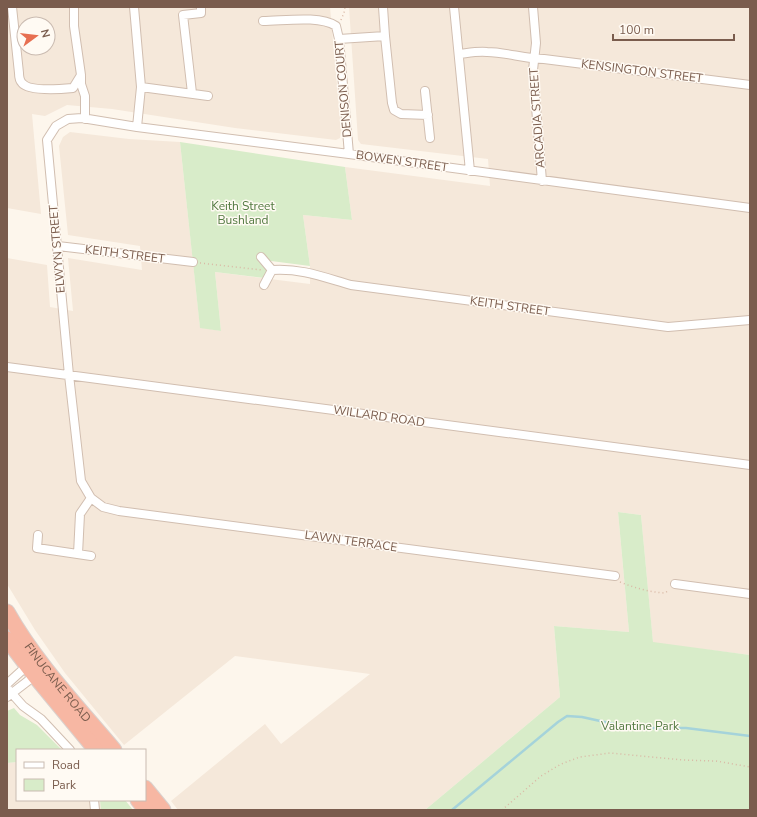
<svg xmlns="http://www.w3.org/2000/svg" width="757" height="817" viewBox="0 0 757 817" font-family="'Nunito Sans',sans-serif">
<style>
.residential{fill:#f5e8da;fill-rule:evenodd}
.green{fill:#d8ecc9}
.lines{fill:none;stroke-linecap:round;stroke-linejoin:round}
.stream{stroke:#a5d3da;stroke-width:2.5}
.street-casing{stroke:#d1beb0;stroke-width:10}
.highway-casing{stroke:#dad1cd;stroke-width:17}
.path{stroke:#d9b8a5;stroke-width:1.5;stroke-dasharray:1 3;stroke-linecap:butt}
.street{stroke:#fff;stroke-width:8}
.highway{stroke:#f7b7a3;stroke-width:15}
.labels{text-anchor:middle;stroke-width:3;stroke-linejoin:round;paint-order:stroke}
.street-label{font-size:12px;fill:#7a5c4d;stroke:#fffaf3}
.park-label{font-size:12px;fill:#537a41;stroke:#fffaf3}
</style>
<rect width="100%" height="100%" fill="#fdf6ec"/>
<path class="residential" d="M 7,7 L 330,7 L 341,130 L 340,138 L 336,140 L 235,128 L 112,109 L 67,105 L 45,116 L 32,114 L 41,214 L 7,208 ZM 24,24 L 48,24 L 48,48 L 24,48 Z
M 349,7 L 750,7 L 750,655 L 653,643 L 641,515 L 618,512 L 629,632 L 554,626 L 560,697 L 425,810 L 178,810 L 171,801 L 265,724 L 281,744 L 370,674 L 235,656 L 124,745 L 65,673 L 35,630 L 7,584 L 7,258 L 47,265 L 50,307 L 73,311 L 68,258 L 142,270 L 140,246 L 68,235 L 59,146 L 63,137 L 70,132 L 129,139 L 180,142 L 200,327 L 221,331 L 215,272 L 310,284 L 310,266 L 303,215 L 352,220 L 345,167 L 490,186 L 488,159 L 361,144 L 358,140 Z
M 17,762 L 17,800 L 100,800 L 101,810 L 7,810 L 7,763 Z"/>
<path class="green" d="M 180,142 L 345,167 L 352,220 L 303,215 L 310,266 L 271,261 L 272,279 L 215,272 L 221,331 L 200,328 Z
M 618,512 L 641,515 L 653,642 L 750,655 L 750,810 L 425,810 L 560,697 L 554,626 L 629,632 Z
M 14,708 L 20,715 L 37,725 L 62,750 L 17,750 L 17,762 L 7,763 L 7,711 Z
M 100,800 L 125,800 L 133,810 L 101,810 Z"/>
<g class="lines">
<path class="stream" d="M 452,810 L 558,722 L 567,716 L 582,717 L 632,728 L 686,728 L 750,736"/>
<g class="street-casing">
<path id="street" d="M 12,7 L 19,73 C 19,76 20,81 22,83 C 29,92 62,89 73,88 L 81,75 L 74,26 L 74,7
M 134,7 L 141,87 L 137,127
M 383,7 L 385,36
M 454,7 L 470,171
M 533,7 L 536,43 L 533,70 L 542,181
M 263,21 C 283,21 319,15 336,26 L 339,39 L 349,154
M 339,39 L 385,36 L 392,103 L 394,110 L 401,114 L 428,115
M 459,54 C 468,53 478,51 487,52 C 506,52 525,59 544,59 L 750,85
M 81,76 L 81,84 L 85,96 L 85,119
M 141,87 L 208,96
M 425,91 L 430,138
M 192,93 L 183,15 L 201,13 L 201,7
M 58,246 L 193,262
M 261,257 L 272,270 L 264,285
M 272,270 C 301,268 323,277 351,285 L 668,327 L 750,320
M 7,367 L 750,465
M 38,535 L 37,548 L 91,556
M 78,554 L 80,514 L 91,498
M 615,576 L 119,511 L 103,507 L 91,498 L 81,481 L 69,375 L 47,140 L 56,126 L 68,119 L 82,118 L 137,127 L 349,154 L 750,208
M 675,584 L 750,594
M 7,684 L 29,664
M 7,688 L 23,706 L 41,719 L 70,750
M 7,697 L 37,674
M 94,800 L 95,810"/>
</g>
<g class="highway-casing">
<g id="highway">
<path id="s1" d="M 7,612 C 35,662 77,706 114,750"/>
<path d="M 7,639 L 35,676 L 96,750"/>
<path d="M 145,788 L 163,810"/>
<path d="M 138,800 L 146,810"/>
</g>
</g>
<path class="path" d="M 341,20 L 344,13 L 345,7
M 200,263 L 262,270
M 620,582 C 635,588 649,592 665,593 L 669,590
M 502,810 L 541,776 L 561,764 L 580,757 L 610,753 L 683,760 L 716,761 L 750,767"/>
<use href="#street" class="street"/>
<use href="#highway" class="highway"/>
</g>
<g class="labels">
<g class="street-label">
<text transform="translate(642 71) rotate(7)" y="4">KENSINGTON STREET</text>
<text transform="translate(343 89) rotate(-95)" y="4">DENISON COURT</text>
<text transform="translate(537 118) rotate(-94)" y="4">ARCADIA STREET</text>
<text transform="translate(402 161) rotate(8)" y="4">BOWEN STREET</text>
<text transform="translate(57 249) rotate(-95)" y="4">ELWYN STREET</text>
<text transform="translate(125 254) rotate(7)" y="4">KEITH STREET</text>
<text transform="translate(510 306) rotate(8)" y="4">KEITH STREET</text>
<text transform="translate(379 416) rotate(8)" y="4">WILLARD ROAD</text>
<text transform="translate(351 541) rotate(8)" y="4">LAWN TERRACE</text>
<text dy="4" stroke="none"><textPath href="#s1" startOffset="87">FINUCANE ROAD</textPath></text>
</g>
<g class="park-label">
<text x="243" y="210">Keith Street<tspan x="243" dy="14">Bushland</tspan></text>
<text x="640" y="730">Valantine Park</text>
</g>
</g>
<rect width="757" height="817" fill="none" stroke="#7a5c4d" stroke-width="16"/>
<rect x="16" y="749" width="130" height="52" fill="#fffaf3" stroke="#cabbb1"/>
<rect x="24" y="762" width="20" height="6" fill="#ffffff" stroke="#cabbb1"/>
<text x="52" y="769" font-size="12" fill="#7a5c4d">Road</text>
<rect x="24" y="779" width="20" height="12" fill="#d8ecc9" stroke="#cabbb1"/>
<text x="52" y="789" font-size="12" fill="#7a5c4d">Park</text>
<g transform="translate(36 36) rotate(75)"><circle r="19" fill="#fffaf3" stroke="#cabbb1"/>
<path d="M0-3L7 15L0 10L-7 15Z" fill="#e76f51"/>
<text y="-6" font-size="11" font-weight="bold" text-anchor="middle" fill="#7a5c4d">N</text>
</g>
<path d="M613 34v6h121v-6" fill="none" stroke="#7a5c4d" stroke-width="2"/>
<text x="619" y="34" font-size="12" fill="#7a5c4d" stroke="#fffaf3" stroke-width="3" paint-order="stroke">100 m</text>
</svg>
